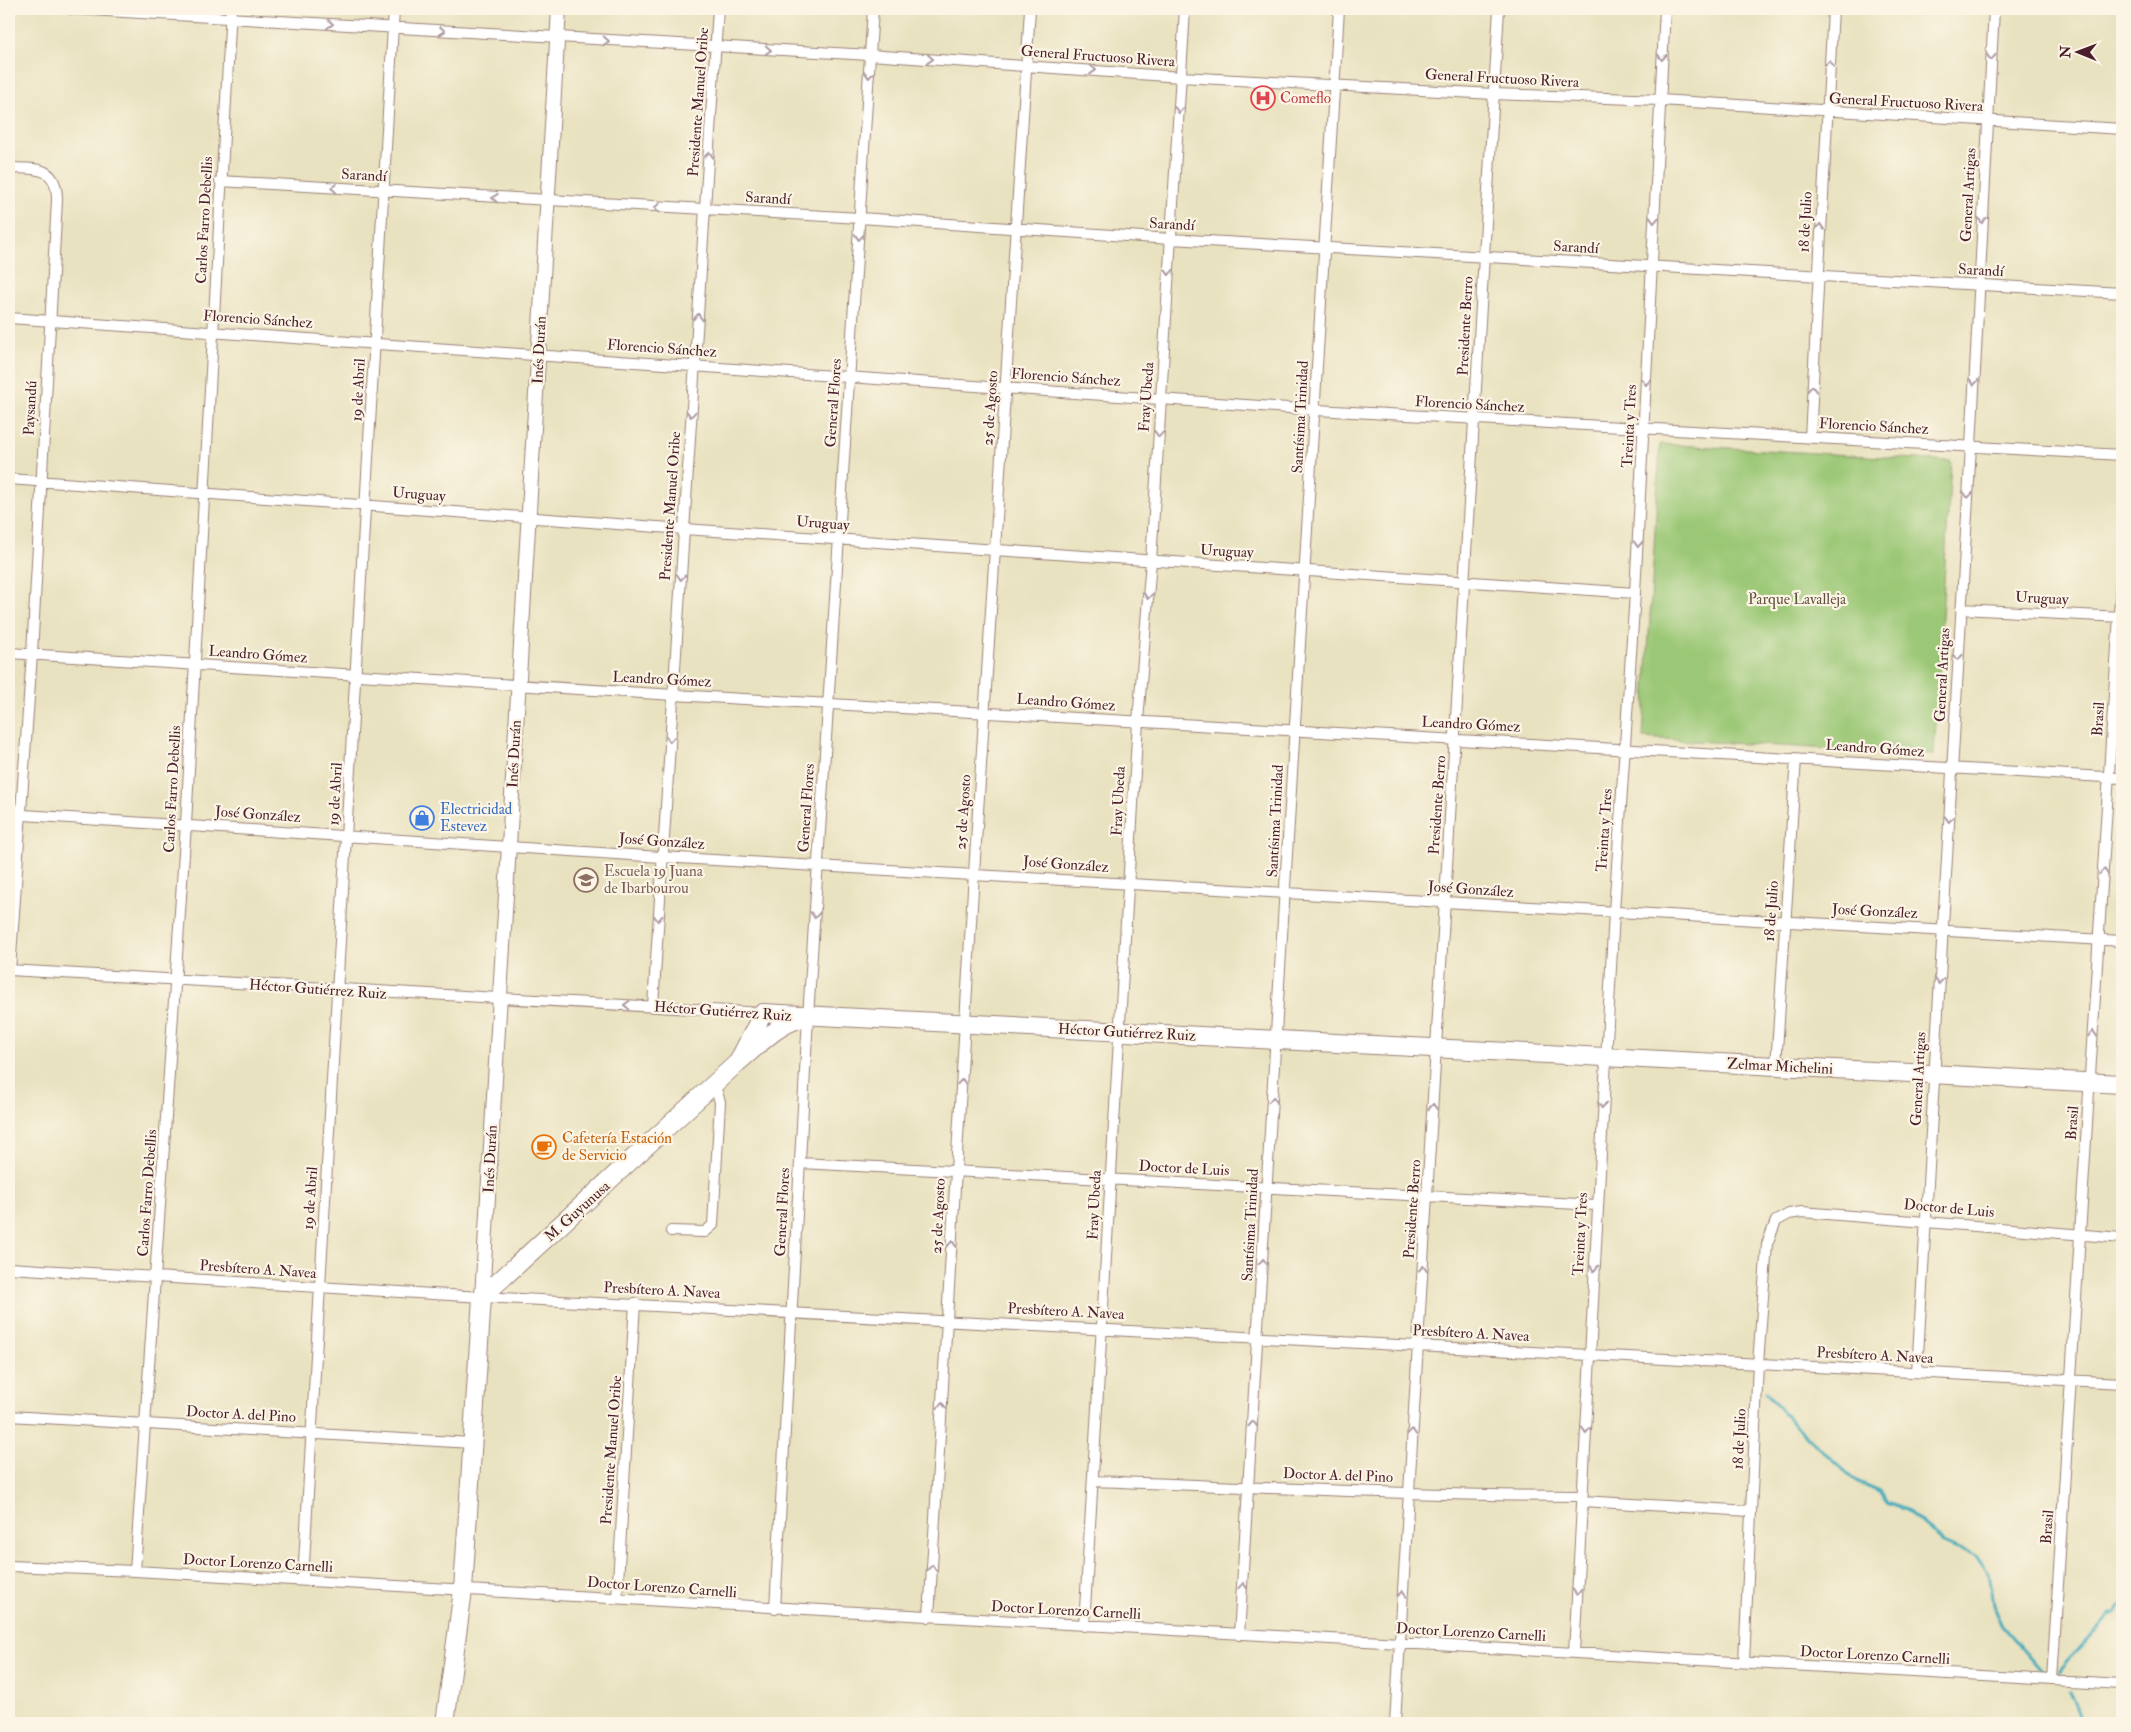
<svg xmlns="http://www.w3.org/2000/svg" width="2131" height="1732" viewBox="0 0 2131 1732" font-family="'IM FELL Double Pica',serif">
<style>
.green{fill:#9bc876;stroke:#727450}
.lines{fill:none;stroke-linecap:round;stroke-linejoin:round}
.stream{stroke:#3dabbb;stroke-width:3}
.street-casing{stroke:#9a8076;stroke-width:12}
.secondary-casing{stroke:#9a8076;stroke-width:16}
.highway-casing{stroke:#9a8076;stroke-width:20}
.street{stroke:#fff;stroke-width:10}
.secondary{stroke:#fff;stroke-width:14}
.highway{stroke:#fff;stroke-width:18}
.oneway{stroke:#ae9aa0}
.labels{text-anchor:middle;stroke-width:4.5;stroke-linejoin:round;paint-order:stroke}
.street-label{font-size:15px;fill:#4a1f2b;stroke:#fcf5e5}
.health-label{font-size:15px;fill:#be3a42;stroke:#fcf5e5;text-anchor:start}
.park-label{font-size:15px;fill:#625242;stroke:#fcf5e5}
.shop-label{font-size:15px;fill:#366cbe;stroke:#fcf5e5;text-anchor:start}
.education-label{font-size:15px;fill:#785e54;stroke:#fcf5e5;text-anchor:start}
.food-label{font-size:15px;fill:#c56008;stroke:#fcf5e5;text-anchor:start}
</style>
<rect width="100%" height="100%" fill="#fcf5e5"/>
<filter id="ink" filterUnits="userSpaceOnUse"><feTurbulence type="fractalNoise" baseFrequency=".02" numOctaves="2"/><feDisplacementMap in="SourceGraphic" scale="10" xChannelSelector="R" yChannelSelector="G"/><feConvolveMatrix kernelMatrix="1 2 1 2 8 2 1 2 1" color-interpolation-filters="sRGB"/></filter>
<filter id="wash" filterUnits="userSpaceOnUse"><feTurbulence type="fractalNoise" baseFrequency=".0096" numOctaves="4" result="noise"/><feDisplacementMap in="SourceGraphic" scale="20" xChannelSelector="R" yChannelSelector="G"/><feGaussianBlur stdDeviation="1.12" result="paint"/><feColorMatrix in="noise" values="0 0 0 0 0 0 0 0 0 0 0 0 0 0 0 0 0 1.4 0 .05"/><feComposite in="paint" operator="in"/></filter>
<g filter="url(#wash)">
<rect width="100%" height="100%" fill="#e9e2c0"/>
<path class="green" d="M 1660,444 L 1951,461 L 1934,755 L 1643,738 Z"/>
<g class="lines">
<path class="stream" d="M 1766,1392 L 1792,1423 L 1856,1481 L 1880,1491 L 1888,1503 L 1907,1511 L 1942,1541 L 1976,1556 L 1988,1573 L 1993,1605 L 2003,1626 L 2042,1671
M 2059,1672 L 2110,1614 L 2115,1614 L 2122,1603
M 2069,1692 L 2082,1723"/>
</g>
</g>
<g filter="url(#ink)">
<g class="lines">
<g class="street-casing">
<path id="street" d="M 71,9 L 870,55 L 1181,77 L 1494,94 L 1660,100 L 2122,129
M 9,168 C 36,169 57,165 57,200 L 32,654 L 10,970
M 220,181 L 860,218 L 1171,239 L 2122,293
M 9,318 L 1316,410 L 2122,455
M 1810,438 L 1833,9
M 9,479 L 684,529 L 1635,593
M 1961,609 L 2122,617
M 9,653 L 674,695 L 2122,778
M 9,814 L 661,857 L 2122,941
M 9,970 L 763,1013
M 653,1006 L 718,9
M 1776,1066 L 1796,758
M 800,1163 L 1597,1205
M 671,1231 L 705,1232 L 713,1225 L 720,1102 L 715,1086
M 9,1268 L 482,1297 L 2122,1383
M 1917,1372 L 1971,446 L 1994,9
M 9,1416 L 472,1443
M 1093,1481 C 1256,1487 1419,1496 1582,1496
M 1582,1501 L 1750,1511
M 9,1566 L 135,1571 L 2122,1684
M 135,1571 L 186,824 L 231,9
M 303,1580 L 394,9
M 617,1598 L 635,1303
M 775,1609 L 808,1017 L 873,9
M 929,1617 L 974,873 L 1030,9
M 1084,1626 L 1138,721 L 1151,561 L 1185,9
M 1239,1635 L 1339,9
M 1574,1653 L 1614,912 L 1635,593 L 1665,9
M 1744,1662 L 1758,1364 L 1767,1244 L 1776,1221 L 1789,1214 L 1802,1212 L 2122,1238
M 2052,1680 L 2122,567
M 1395,1723 L 1499,9"/>
</g>
<g class="secondary-casing">
<path id="secondary" d="M 482,1297 L 559,9"/>
</g>
<g class="highway-casing">
<path id="highway" d="M 763,1013 L 2122,1084
M 740,1058 L 763,1013
M 445,1723 L 463,1590 L 482,1297 L 737,1063 C 757,1047 777,1024 802,1018"/>
</g>
<use href="#street" class="street"/>
<use href="#secondary" class="secondary"/>
<use href="#highway" class="highway"/>
</g>
<defs><path id="oneway-chevron" d="M-2-3.5L2.5 0L-2 3.5" fill="none" stroke-width="1.6" stroke-linecap="round" stroke-linejoin="round" transform="scale(1.25)"/></defs>
<g class="oneway">
<use href="#oneway-chevron" transform="translate(330 24) rotate(4)"/>
<use href="#oneway-chevron" transform="translate(442 31) rotate(4)"/>
<use href="#oneway-chevron" transform="translate(606 41) rotate(3)"/>
<use href="#oneway-chevron" transform="translate(768 50) rotate(3)"/>
<use href="#oneway-chevron" transform="translate(1662 57) rotate(93)"/>
<use href="#oneway-chevron" transform="translate(1991 57) rotate(94)"/>
<use href="#oneway-chevron" transform="translate(930 59) rotate(4)"/>
<use href="#oneway-chevron" transform="translate(1829 64) rotate(-86)"/>
<use href="#oneway-chevron" transform="translate(1093 70) rotate(4)"/>
<use href="#oneway-chevron" transform="translate(869 75) rotate(94)"/>
<use href="#oneway-chevron" transform="translate(1179 110) rotate(94)"/>
<use href="#oneway-chevron" transform="translate(709 155) rotate(-86)"/>
<use href="#oneway-chevron" transform="translate(334 188) rotate(-177)"/>
<use href="#oneway-chevron" transform="translate(495 198) rotate(-176)"/>
<use href="#oneway-chevron" transform="translate(657 208) rotate(-177)"/>
<use href="#oneway-chevron" transform="translate(1654 220) rotate(93)"/>
<use href="#oneway-chevron" transform="translate(1982 220) rotate(93)"/>
<use href="#oneway-chevron" transform="translate(1820 227) rotate(-87)"/>
<use href="#oneway-chevron" transform="translate(859 237) rotate(94)"/>
<use href="#oneway-chevron" transform="translate(1169 272) rotate(94)"/>
<use href="#oneway-chevron" transform="translate(698 317) rotate(-86)"/>
<use href="#oneway-chevron" transform="translate(1646 382) rotate(93)"/>
<use href="#oneway-chevron" transform="translate(1974 382) rotate(93)"/>
<use href="#oneway-chevron" transform="translate(1812 389) rotate(-87)"/>
<use href="#oneway-chevron" transform="translate(691 414) rotate(94)"/>
<use href="#oneway-chevron" transform="translate(1159 434) rotate(94)"/>
<use href="#oneway-chevron" transform="translate(1968 495) rotate(94)"/>
<use href="#oneway-chevron" transform="translate(1638 544) rotate(93)"/>
<use href="#oneway-chevron" transform="translate(681 577) rotate(94)"/>
<use href="#oneway-chevron" transform="translate(1148 596) rotate(95)"/>
<use href="#oneway-chevron" transform="translate(1958 657) rotate(93)"/>
<use href="#oneway-chevron" transform="translate(670 739) rotate(94)"/>
<use href="#oneway-chevron" transform="translate(1949 819) rotate(94)"/>
<use href="#oneway-chevron" transform="translate(2104 872) rotate(-86)"/>
<use href="#oneway-chevron" transform="translate(815 915) rotate(94)"/>
<use href="#oneway-chevron" transform="translate(658 918) rotate(93)"/>
<use href="#oneway-chevron" transform="translate(1939 981) rotate(94)"/>
<use href="#oneway-chevron" transform="translate(627 1005) rotate(-178)"/>
<use href="#oneway-chevron" transform="translate(2093 1034) rotate(-86)"/>
<use href="#oneway-chevron" transform="translate(962 1082) rotate(-86)"/>
<use href="#oneway-chevron" transform="translate(1273 1100) rotate(-86)"/>
<use href="#oneway-chevron" transform="translate(1602 1105) rotate(93)"/>
<use href="#oneway-chevron" transform="translate(1433 1107) rotate(-87)"/>
<use href="#oneway-chevron" transform="translate(952 1244) rotate(-87)"/>
<use href="#oneway-chevron" transform="translate(1263 1262) rotate(-87)"/>
<use href="#oneway-chevron" transform="translate(1594 1268) rotate(93)"/>
<use href="#oneway-chevron" transform="translate(1423 1269) rotate(-86)"/>
<use href="#oneway-chevron" transform="translate(942 1406) rotate(-86)"/>
<use href="#oneway-chevron" transform="translate(1253 1424) rotate(-87)"/>
<use href="#oneway-chevron" transform="translate(1586 1430) rotate(93)"/>
<use href="#oneway-chevron" transform="translate(1412 1432) rotate(-86)"/>
<use href="#oneway-chevron" transform="translate(932 1568) rotate(-86)"/>
<use href="#oneway-chevron" transform="translate(1243 1586) rotate(-86)"/>
<use href="#oneway-chevron" transform="translate(1577 1592) rotate(93)"/>
<use href="#oneway-chevron" transform="translate(1402 1594) rotate(-87)"/>
</g>
</g>
<defs>
<g id="hospital-ring" transform="scale(1.25)"><circle r="9.5" fill="#fcf5e5" stroke="#e0444e" stroke-width="1.5"/><path d="M-5-5h3v3.5h4V-5h3V5h-3V1.5h-4V5h-3Z" fill="#e0444e"/></g>
<g id="shop-ring" transform="scale(1.25)"><circle r="9.5" fill="#fcf5e5" stroke="#3f7fe0" stroke-width="1.5"/><path d="M-5-2.5h2.3a2.7 3.5 0 0 1 5.4 0H5L5.5 6h-11ZM-1.5-2.5h3a1.5 2.3 0 0 0-3 0Z" fill="#3f7fe0"/></g>
<g id="school-ring" transform="scale(1.25)"><circle r="9.5" fill="#fcf5e5" stroke="#8d6e63" stroke-width="1.5"/><path d="M0-5L7-2L0 1L-7-2ZM-4 1L0 2.5L4 1V4Q0 6-4 4Z" fill="#8d6e63"/></g>
<g id="cafe-ring" transform="scale(1.25)"><circle r="9.5" fill="#fcf5e5" stroke="#e8710a" stroke-width="1.5"/><path d="M-5.5-4.5H6V0H3Q3 3.5 0 3.5H-2.5Q-5.5 3.5-5.5 0ZM3-3.2v2h1.7v-2ZM-6 4.5H4V6H-6Z" fill="#e8710a"/></g>
</defs>
<g fill-rule="evenodd">
<use href="#hospital-ring" x="1263" y="98"/>
<use href="#shop-ring" x="422" y="818"/>
<use href="#school-ring" x="586" y="880"/>
<use href="#cafe-ring" x="544" y="1147"/>
</g>
<g class="labels">
<g class="street-label">
<text transform="translate(1098 56) rotate(4)" y="5">General Fructuoso Rivera</text>
<text transform="translate(1502 78) rotate(3)" y="5">General Fructuoso Rivera</text>
<text transform="translate(698 102) rotate(-86)" y="5">Presidente Manuel Oribe</text>
<text transform="translate(1906 102) rotate(3)" y="5">General Fructuoso Rivera</text>
<text transform="translate(364 175) rotate(3)" y="5">Sarandí</text>
<text transform="translate(1968 195) rotate(-87)" y="5">General Artigas</text>
<text transform="translate(768 198) rotate(3)" y="5">Sarandí</text>
<text transform="translate(204 220) rotate(-87)" y="5">Carlos Farro Debellis</text>
<text transform="translate(1805 222) rotate(-87)" y="5">18 de Julio</text>
<text transform="translate(1172 224) rotate(3)" y="5">Sarandí</text>
<text transform="translate(1576 247) rotate(3)" y="5">Sarandí</text>
<text transform="translate(1981 270) rotate(3)" y="5">Sarandí</text>
<text transform="translate(258 319) rotate(4)" y="5">Florencio Sánchez</text>
<text transform="translate(1465 326) rotate(-87)" y="5">Presidente Berro</text>
<text transform="translate(662 348) rotate(4)" y="5">Florencio Sánchez</text>
<text transform="translate(539 350) rotate(-87)" y="5">Inés Durán</text>
<text transform="translate(1066 377) rotate(4)" y="5">Florencio Sánchez</text>
<text transform="translate(358 390) rotate(-87)" y="5">19 de Abril</text>
<text transform="translate(1146 397) rotate(-86)" y="5">Fray Ubeda</text>
<text transform="translate(833 403) rotate(-86)" y="5">General Flores</text>
<text transform="translate(1470 404) rotate(3)" y="5">Florencio Sánchez</text>
<text transform="translate(30 408) rotate(-87)" y="5">Paysandú</text>
<text transform="translate(990 408) rotate(-86)" y="5">25 de Agosto</text>
<text transform="translate(1300 417) rotate(-87)" y="5">Santísima Trinidad</text>
<text transform="translate(1629 426) rotate(-87)" y="5">Treinta y Tres</text>
<text transform="translate(1874 426) rotate(3)" y="5">Florencio Sánchez</text>
<text transform="translate(419 494) rotate(4)" y="5">Uruguay</text>
<text transform="translate(670 506) rotate(-86)" y="5">Presidente Manuel Oribe</text>
<text transform="translate(823 523) rotate(4)" y="5">Uruguay</text>
<text transform="translate(1227 551) rotate(3)" y="5">Uruguay</text>
<text transform="translate(2042 598) rotate(3)" y="5">Uruguay</text>
<text transform="translate(258 654) rotate(4)" y="5">Leandro Gómez</text>
<text transform="translate(1942 675) rotate(-87)" y="5">General Artigas</text>
<text transform="translate(662 679) rotate(3)" y="5">Leandro Gómez</text>
<text transform="translate(1066 702) rotate(4)" y="5">Leandro Gómez</text>
<text transform="translate(2098 719) rotate(-87)" y="5">Brasil</text>
<text transform="translate(1471 724) rotate(3)" y="5">Leandro Gómez</text>
<text transform="translate(1875 748) rotate(4)" y="5">Leandro Gómez</text>
<text transform="translate(514 754) rotate(-87)" y="5">Inés Durán</text>
<text transform="translate(172 789) rotate(-87)" y="5">Carlos Farro Debellis</text>
<text transform="translate(335 794) rotate(-87)" y="5">19 de Abril</text>
<text transform="translate(1118 801) rotate(-87)" y="5">Fray Ubeda</text>
<text transform="translate(1437 805) rotate(-86)" y="5">Presidente Berro</text>
<text transform="translate(806 808) rotate(-86)" y="5">General Flores</text>
<text transform="translate(963 812) rotate(-86)" y="5">25 de Agosto</text>
<text transform="translate(258 814) rotate(4)" y="5">José González</text>
<text transform="translate(1275 821) rotate(-87)" y="5">Santísima Trinidad</text>
<text transform="translate(1604 830) rotate(-86)" y="5">Treinta y Tres</text>
<text transform="translate(662 841) rotate(4)" y="5">José González</text>
<text transform="translate(1066 864) rotate(4)" y="5">José González</text>
<text transform="translate(1471 889) rotate(4)" y="5">José González</text>
<text transform="translate(1771 911) rotate(-86)" y="5">18 de Julio</text>
<text transform="translate(1875 911) rotate(3)" y="5">José González</text>
<text transform="translate(318 989) rotate(4)" y="5">Héctor Gutiérrez Ruiz</text>
<text transform="translate(723 1011) rotate(4)" y="5">Héctor Gutiérrez Ruiz</text>
<text transform="translate(1127 1032) rotate(3)" y="5">Héctor Gutiérrez Ruiz</text>
<text transform="translate(1780 1066) rotate(3)" y="5">Zelmar Michelini</text>
<text transform="translate(1918 1079) rotate(-87)" y="5">General Artigas</text>
<text transform="translate(2072 1123) rotate(-86)" y="5">Brasil</text>
<text transform="translate(490 1159) rotate(-87)" y="5">Inés Durán</text>
<text transform="translate(1184 1168) rotate(3)" y="5">Doctor de Luis</text>
<text transform="translate(147 1193) rotate(-86)" y="5">Carlos Farro Debellis</text>
<text transform="translate(310 1198) rotate(-86)" y="5">19 de Abril</text>
<text transform="translate(1094 1205) rotate(-87)" y="5">Fray Ubeda</text>
<text transform="translate(1949 1208) rotate(5)" y="5">Doctor de Luis</text>
<text transform="translate(1412 1209) rotate(-86)" y="5">Presidente Berro</text>
<text transform="translate(577 1211) rotate(-42)" y="5">M. Guyunusa</text>
<text transform="translate(782 1212) rotate(-87)" y="5">General Flores</text>
<text transform="translate(938 1216) rotate(-87)" y="5">25 de Agosto</text>
<text transform="translate(1250 1225) rotate(-87)" y="5">Santísima Trinidad</text>
<text transform="translate(1580 1234) rotate(-87)" y="5">Treinta y Tres</text>
<text transform="translate(258 1269) rotate(4)" y="5">Presbítero A. Navea</text>
<text transform="translate(662 1290) rotate(3)" y="5">Presbítero A. Navea</text>
<text transform="translate(1066 1311) rotate(3)" y="5">Presbítero A. Navea</text>
<text transform="translate(1471 1333) rotate(3)" y="5">Presbítero A. Navea</text>
<text transform="translate(1875 1355) rotate(3)" y="5">Presbítero A. Navea</text>
<text transform="translate(241 1414) rotate(3)" y="5">Doctor A. del Pino</text>
<text transform="translate(1739 1439) rotate(-87)" y="5">18 de Julio</text>
<text transform="translate(611 1450) rotate(-86)" y="5">Presidente Manuel Oribe</text>
<text transform="translate(1338 1475) rotate(2)" y="5">Doctor A. del Pino</text>
<text transform="translate(2047 1527) rotate(-86)" y="5">Brasil</text>
<text transform="translate(258 1563) rotate(3)" y="5">Doctor Lorenzo Carnelli</text>
<text transform="translate(662 1587) rotate(4)" y="5">Doctor Lorenzo Carnelli</text>
<text transform="translate(1066 1610) rotate(3)" y="5">Doctor Lorenzo Carnelli</text>
<text transform="translate(1471 1632) rotate(3)" y="5">Doctor Lorenzo Carnelli</text>
<text transform="translate(1875 1655) rotate(3)" y="5">Doctor Lorenzo Carnelli</text>
</g>
<g class="health-label">
<text x="1280" y="103">Comeflo</text>
</g>
<g class="park-label">
<text x="1797" y="604">Parque Lavalleja</text>
</g>
<g class="shop-label">
<text x="440" y="814">Electricidad<tspan x="440" dy="17">Estevez</tspan></text>
</g>
<g class="education-label">
<text x="604" y="876">Escuela 19 Juana<tspan x="604" dy="17">de Ibarbourou</tspan></text>
</g>
<g class="food-label">
<text x="562" y="1143">Cafetería Estación<tspan x="562" dy="17">de Servicio</tspan></text>
</g>
</g>
<rect width="2131" height="1732" fill="none" stroke="#fcf5e5" stroke-width="30"/>
<g transform="translate(2078 52) rotate(271)" stroke="#fcf5e5" stroke-width="4" paint-order="stroke">
<path d="M0-4L9 19L0 12L-9 19Z" fill="#4a1f2b"/>
<text y="-8" font-size="14" font-weight="bold" text-anchor="middle" fill="#4a1f2b">N</text>
</g>
</svg>
